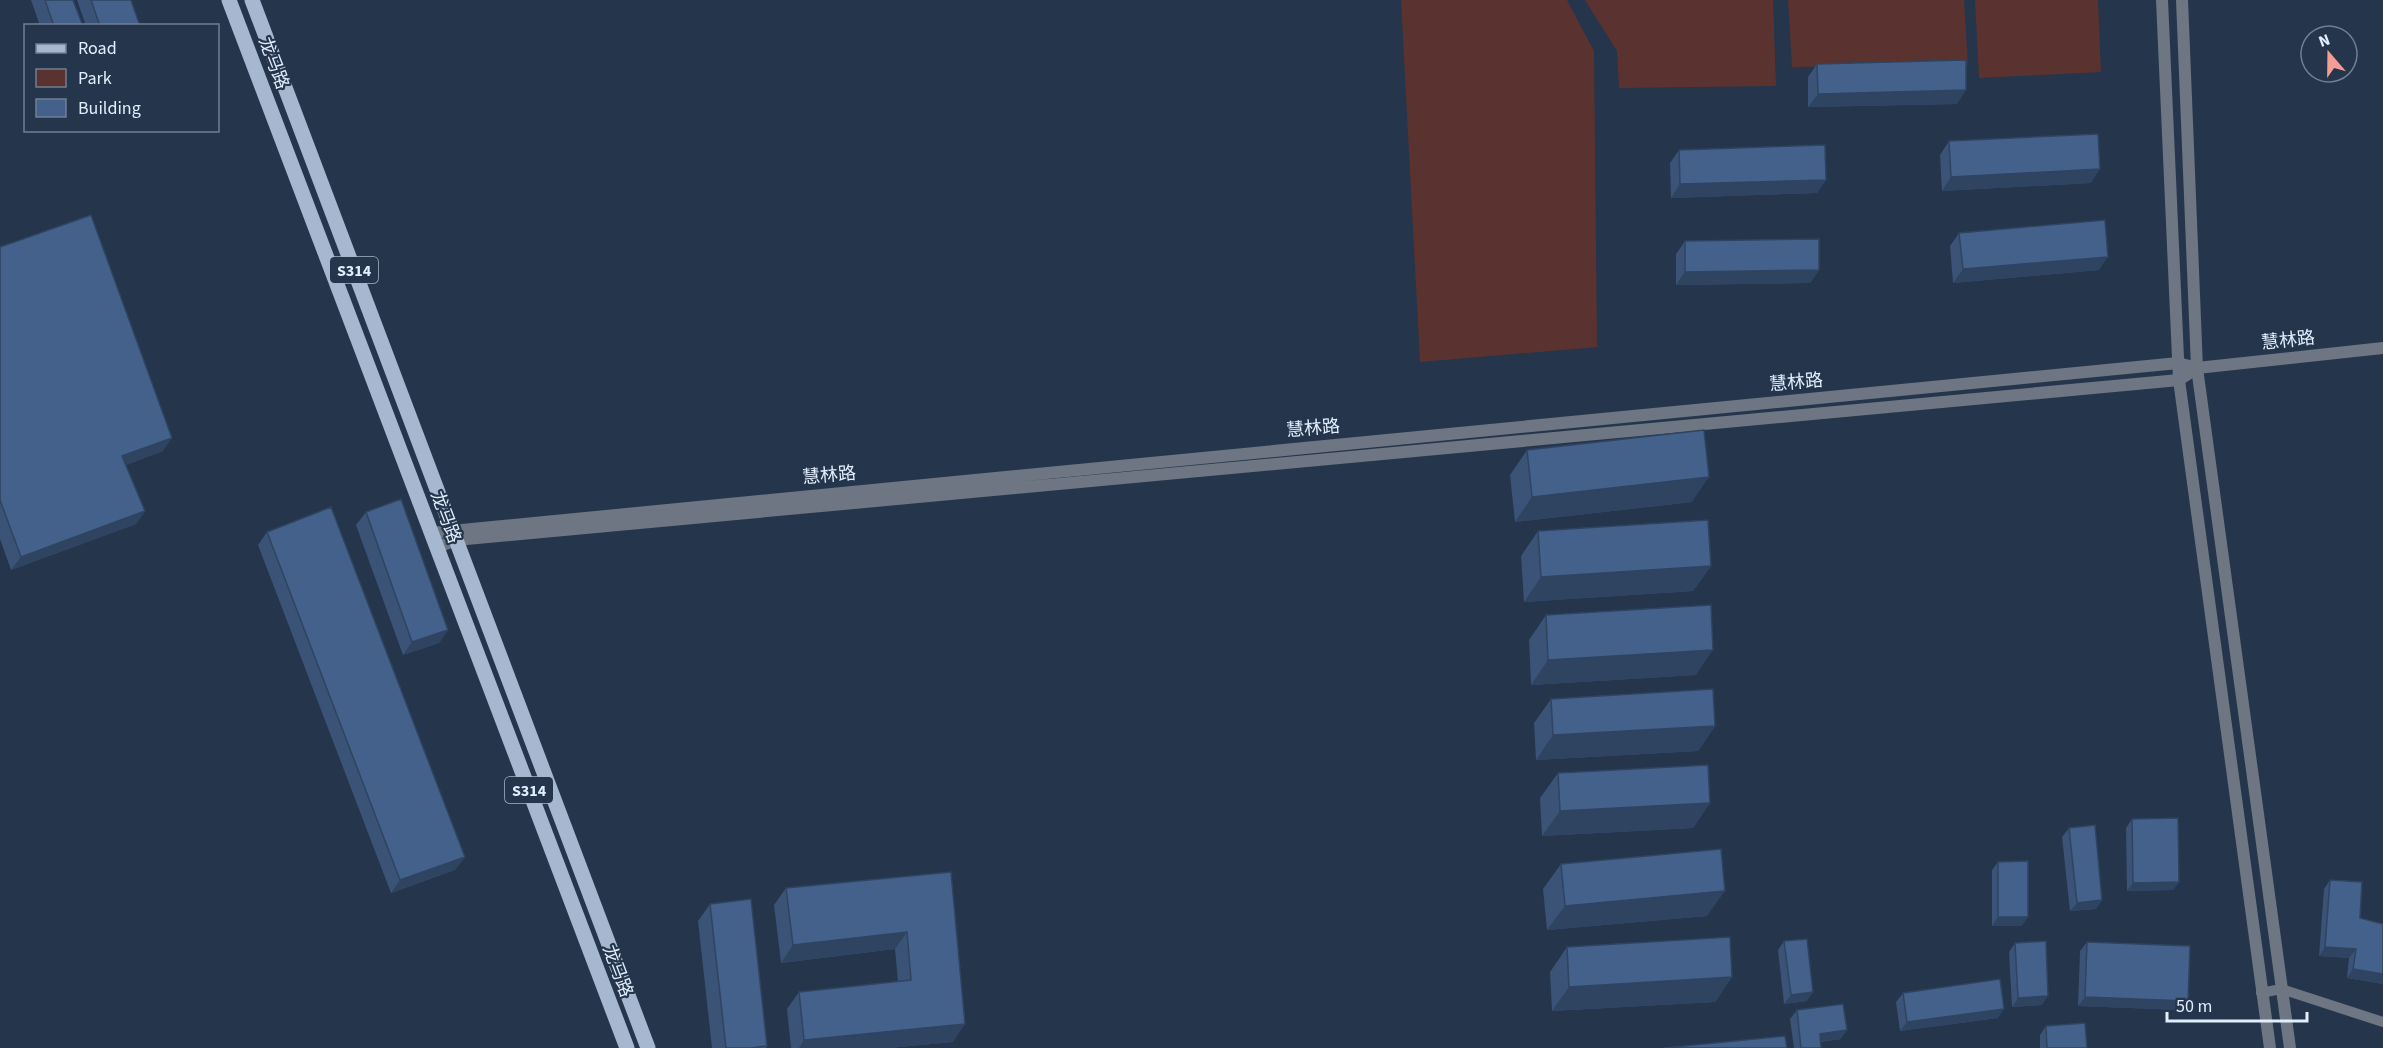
<svg xmlns="http://www.w3.org/2000/svg" width="2383" height="1048" viewBox="0 0 2383 1048" font-family="'Source Sans 3','Noto Sans SC',sans-serif">
<style>
.green{fill:#5a3330}
.lines{fill:none;stroke-linecap:round;stroke-linejoin:round}
.service{stroke:#6d7682;stroke-width:10}
.minor{stroke:#6d7682;stroke-width:12}
.tertiary{stroke:#6d7682;stroke-width:12}
.primary{stroke:#a6b7d0;stroke-width:15}
.wall{fill:#3a5377}
.shaded-wall{fill:#2f4461}
.building{fill:#43618a;stroke:#2f4461;stroke-width:1.5}
.labels{text-anchor:middle;stroke-width:4.5;stroke-linejoin:round;paint-order:stroke}
.shield{fill:#24354c;stroke:#a9b6c8;stroke-width:1.5}
.shield-label{font-size:16px;font-weight:bold;fill:#e2edfd}
.street-label{font-size:18px;fill:#e2edfd;stroke:#24354c}
</style>
<rect width="100%" height="100%" fill="#24354c"/>
<path class="green" d="M 1401,0 L 1567,0 L 1594,51 L 1597,347 L 1420,362 Z
M 1585,0 L 1773,0 L 1776,86 L 1619,88 L 1617,51 Z
M 1788,0 L 1964,0 L 1968,65 L 1792,67 Z
M 1975,0 L 2098,0 L 2101,72 L 1979,78 Z"/>
<g class="lines">
<path class="service" d="M 2261,993 L 2281,989 L 2383,1022"/>
<path class="minor" d="M 431,533 L 2178,363 L 2197,368 L 2383,348
M 437,547 L 456,540 L 2179,380 L 2197,368"/>
<path class="tertiary" d="M 2162,0 L 2179,380 L 2270,1048
M 2182,0 L 2197,368 L 2290,1048"/>
<path class="primary" d="M 229,0 L 627,1048
M 252,0 L 648,1048"/>
</g>
<path class="wall" d="M 31,0 L 73,0 L 83,26 L 40,26 Z
M 77,0 L 131,0 L 140,26 L 86,26 Z
M 1817,64 L 1957,104 L 1808,107 L 1808,77 Z
M 1949,141 L 2091,183 L 1942,191 L 1940,155 Z
M 1679,150 L 1826,180 L 1817,193 L 1671,198 L 1670,163 Z
M 1959,233 L 2099,270 L 1953,283 L 1950,246 Z
M 1685,241 L 1819,270 L 1810,283 L 1676,285 L 1676,254 Z
M 0,247 L 163,451 L 126,465 L 145,511 L 136,524 L 11,570 L 0,539 Z
M 1527,450 L 1692,502 L 1515,522 L 1510,475 Z
M 366,512 L 448,630 L 439,643 L 403,655 L 356,525 Z
M 1538,531 L 1711,566 L 1693,591 L 1524,602 L 1521,556 Z
M 267,532 L 465,857 L 455,870 L 391,893 L 258,545 Z
M 1546,615 L 1696,675 L 1531,685 L 1529,640 Z
M 1551,699 L 1715,726 L 1698,751 L 1536,760 L 1534,723 Z
M 1558,773 L 1710,803 L 1693,828 L 1542,836 L 1540,798 Z
M 2132,819 L 2179,882 L 2173,890 L 2127,891 L 2126,828 Z
M 2069,828 L 2102,900 L 2096,909 L 2070,911 L 2062,837 Z
M 1998,862 L 2022,926 L 1992,926 L 1992,870 Z
M 1561,864 L 1707,916 L 1547,930 L 1543,889 Z
M 951,872 L 953,1042 L 889,1048 L 791,1048 L 787,1009 L 799,992 L 898,982 L 895,949 L 781,963 L 774,905 L 786,888 Z
M 2330,880 L 2360,918 L 2383,984 L 2347,978 L 2349,958 L 2319,956 L 2324,889 Z
M 710,904 L 767,1046 L 766,1048 L 712,1048 L 698,921 Z
M 1784,941 L 1807,1001 L 1784,1004 L 1778,950 Z
M 2087,942 L 2188,1001 L 2182,1010 L 2078,1006 L 2080,951 Z
M 2015,943 L 2042,1005 L 2012,1007 L 2009,952 Z
M 1567,947 L 1732,977 L 1715,1002 L 1552,1011 L 1550,972 Z
M 1903,993 L 1998,1018 L 1900,1031 L 1896,1002 Z
M 1797,1010 L 1841,1039 L 1821,1042 L 1821,1048 L 1794,1048 L 1790,1019 Z
M 2046,1026 L 2087,1048 L 2040,1048 L 2040,1035 Z"/>
<path class="shaded-wall" d="M 1966,90 L 1957,104 L 1808,107 L 1818,94 Z
M 2100,169 L 2091,183 L 1942,191 L 1951,177 Z
M 1826,180 L 1817,193 L 1671,198 L 1680,184 Z
M 2108,257 L 2099,270 L 1953,283 L 1963,269 Z
M 1819,270 L 1810,283 L 1676,285 L 1685,272 Z
M 172,438 L 163,451 L 113,470 L 122,456 Z
M 1709,477 L 1692,502 L 1515,522 L 1532,497 Z
M 145,511 L 136,524 L 11,570 L 21,557 Z
M 1711,566 L 1693,591 L 1524,602 L 1541,577 Z
M 448,630 L 439,643 L 403,655 L 412,642 Z
M 1713,650 L 1696,675 L 1531,685 L 1548,660 Z
M 1715,726 L 1698,751 L 1536,760 L 1553,735 Z
M 1710,803 L 1693,828 L 1542,836 L 1560,811 Z
M 465,857 L 455,870 L 391,893 L 400,880 Z
M 2179,882 L 2173,890 L 2127,891 L 2133,883 Z
M 1725,891 L 1707,916 L 1547,930 L 1565,906 Z
M 2102,900 L 2096,909 L 2070,911 L 2077,903 Z
M 1998,917 L 2028,917 L 2022,926 L 1992,926 Z
M 907,932 L 895,949 L 781,963 L 793,945 Z
M 2325,947 L 2356,949 L 2349,958 L 2319,956 Z
M 2353,969 L 2383,974 L 2383,984 L 2347,978 Z
M 1732,977 L 1715,1002 L 1552,1011 L 1569,987 Z
M 1813,992 L 1807,1001 L 1784,1004 L 1791,995 Z
M 2048,996 L 2042,1005 L 2012,1007 L 2018,998 Z
M 2085,997 L 2188,1001 L 2182,1010 L 2078,1006 Z
M 2004,1009 L 1998,1018 L 1900,1031 L 1907,1022 Z
M 965,1024 L 953,1042 L 889,1048 L 799,1048 L 804,1040 Z
M 1847,1030 L 1841,1039 L 1813,1043 L 1820,1034 Z"/>
<path class="building" d="M 45,0 L 73,0 L 83,26 L 54,26 Z
M 91,0 L 131,0 L 140,26 L 100,26 Z
M 1966,60 L 1966,90 L 1818,94 L 1817,64 Z
M 2098,134 L 2100,169 L 1951,177 L 1949,141 Z
M 1825,145 L 1826,180 L 1680,184 L 1679,150 Z
M 91,215 L 172,438 L 122,456 L 145,511 L 21,557 L 0,500 L 0,247 Z
M 2105,220 L 2108,257 L 1963,269 L 1959,233 Z
M 1819,239 L 1819,270 L 1685,272 L 1685,241 Z
M 1704,430 L 1709,477 L 1532,497 L 1527,450 Z
M 401,499 L 448,630 L 412,642 L 366,512 Z
M 331,507 L 465,857 L 400,880 L 267,532 Z
M 1708,520 L 1711,566 L 1541,577 L 1538,531 Z
M 1711,605 L 1713,650 L 1548,660 L 1546,615 Z
M 1713,689 L 1715,726 L 1553,735 L 1551,699 Z
M 1708,765 L 1710,803 L 1560,811 L 1558,773 Z
M 2178,818 L 2179,882 L 2133,883 L 2132,819 Z
M 2095,825 L 2102,900 L 2077,903 L 2069,828 Z
M 1721,849 L 1725,891 L 1565,906 L 1561,864 Z
M 2028,861 L 2028,917 L 1998,917 L 1998,862 Z
M 951,872 L 965,1024 L 804,1040 L 799,992 L 911,980 L 907,932 L 793,945 L 786,888 Z
M 2330,880 L 2362,882 L 2360,918 L 2383,924 L 2383,974 L 2353,969 L 2356,949 L 2325,947 Z
M 751,899 L 767,1046 L 751,1048 L 726,1048 L 710,904 Z
M 1730,937 L 1732,977 L 1569,987 L 1567,947 Z
M 1807,939 L 1813,992 L 1791,995 L 1784,941 Z
M 2046,941 L 2048,996 L 2018,998 L 2015,943 Z
M 2087,942 L 2190,946 L 2188,1001 L 2085,997 Z
M 2000,979 L 2004,1009 L 1907,1022 L 1903,993 Z
M 1843,1004 L 1847,1030 L 1820,1034 L 1821,1048 L 1801,1048 L 1797,1010 Z
M 2085,1023 L 2087,1048 L 2047,1048 L 2046,1026 Z
M 1785,1036 L 1787,1048 L 1664,1048 Z"/>
<g class="labels">
<g class="shield">
<rect x="330" y="257" width="48" height="26" rx="4.5"/>
<rect x="505" y="777" width="48" height="26" rx="4.5"/>
</g>
<g class="shield-label">
<text x="354" y="276">S314</text>
<text x="529" y="796">S314</text>
</g>
<g class="street-label">
<text transform="translate(274 63) rotate(69)" y="6">龙马路</text>
<text transform="translate(2288 340) rotate(-6)" y="6">慧林路</text>
<text transform="translate(1796 382) rotate(-5)" y="6">慧林路</text>
<text transform="translate(1313 428) rotate(-5)" y="6">慧林路</text>
<text transform="translate(829 475) rotate(-5)" y="6">慧林路</text>
<text transform="translate(446 517) rotate(69)" y="6">龙马路</text>
<text transform="translate(618 971) rotate(69)" y="6">龙马路</text>
</g>
</g>
<rect x="24" y="24" width="195" height="108" fill="#24354c" stroke="#707f93" stroke-width="1.5"/>
<rect x="36" y="44" width="30" height="9" fill="#a6b7d0" stroke="#707f93" stroke-width="1.5"/>
<text x="78" y="54" font-size="18" fill="#e2edfd">Road</text>
<rect x="36" y="69" width="30" height="18" fill="#5a3330" stroke="#707f93" stroke-width="1.5"/>
<text x="78" y="84" font-size="18" fill="#e2edfd">Park</text>
<rect x="36" y="99" width="30" height="18" fill="#43618a" stroke="#707f93" stroke-width="1.5"/>
<text x="78" y="114" font-size="18" fill="#e2edfd">Building</text>
<g transform="translate(2329 54) rotate(340)"><circle r="28" fill="#24354c" stroke="#707f93" stroke-width="1.5"/>
<path d="M0-4.5L10 22L0 15L-10 22Z" fill="#f59c95"/>
<text y="-9" font-size="16" font-weight="bold" text-anchor="middle" fill="#e2edfd">N</text>
</g>
<path d="M2167 1012v9h140v-9" fill="none" stroke="#e2edfd" stroke-width="3"/>
<text x="2176" y="1012" font-size="18" fill="#e2edfd" stroke="#24354c" stroke-width="4.5" paint-order="stroke">50 m</text>
</svg>
